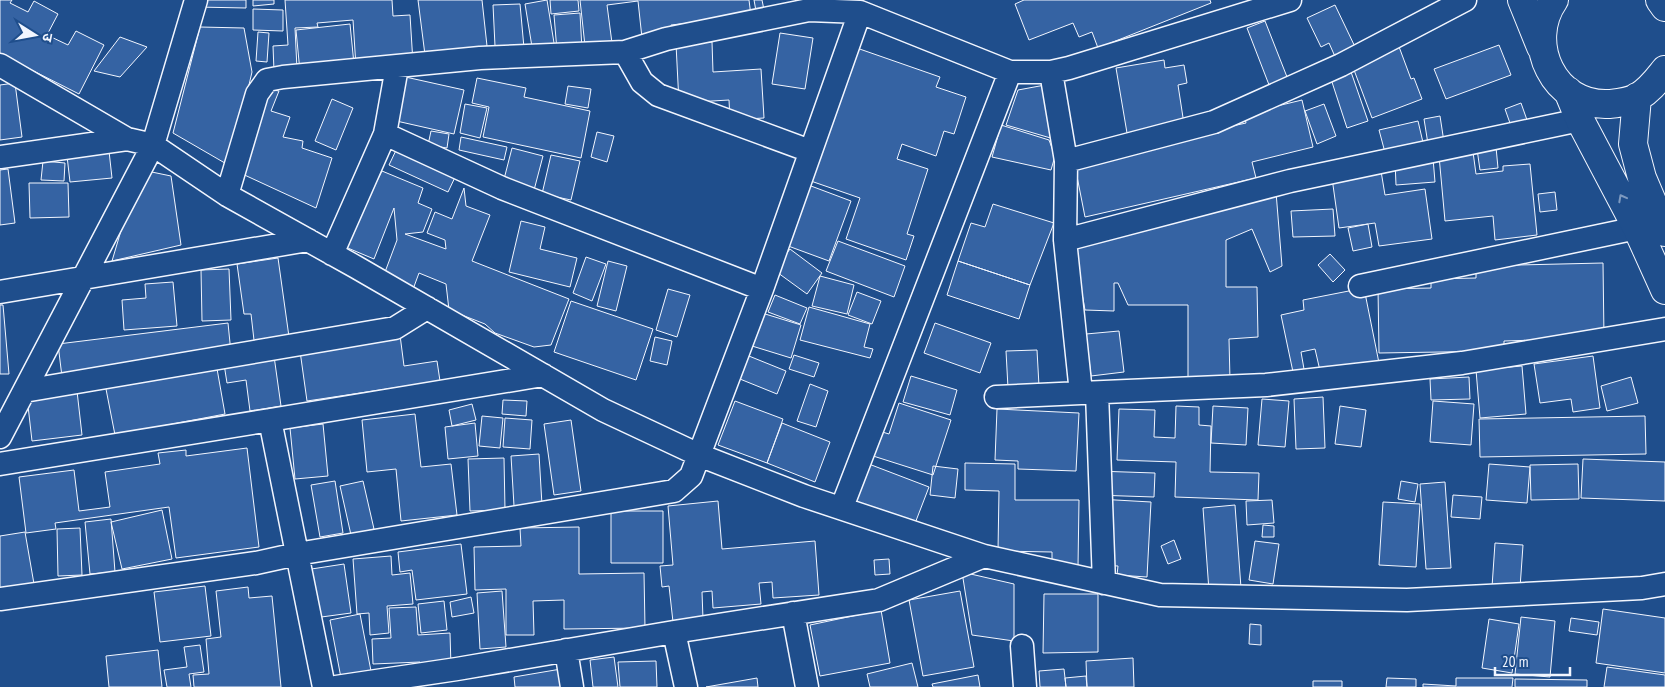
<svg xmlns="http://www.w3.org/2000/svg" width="1665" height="687" viewBox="0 0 1665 687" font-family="'PT Sans Narrow','Noto Sans Devanagari',sans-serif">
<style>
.building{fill:#3563a3;stroke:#f2f6ff}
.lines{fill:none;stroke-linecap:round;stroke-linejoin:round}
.minor-casing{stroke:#f2f6ff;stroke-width:25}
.primary-casing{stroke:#f2f6ff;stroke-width:30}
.minor{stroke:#1f4e8c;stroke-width:22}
.primary{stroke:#1f4e8c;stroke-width:28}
.oneway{stroke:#7e9ac0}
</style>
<rect width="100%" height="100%" fill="#1f4e8c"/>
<path class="building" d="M 0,0 L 12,0 L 10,3 L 28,12 L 34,1 L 58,14 L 47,35 L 68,45 L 76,31 L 104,45 L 79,94 L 0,54 Z
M 198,0 L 246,0 L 246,8 L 196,7 Z
M 253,0 L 274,0 L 274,4 L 253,6 Z
M 285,0 L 392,0 L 393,16 L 410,15 L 413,63 L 356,67 L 353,20 L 317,23 L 318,27 L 295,28 L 297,69 L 274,71 L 273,46 L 288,45 Z
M 418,0 L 482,0 L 487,46 L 425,55 Z
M 547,0 L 555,49 L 533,53 L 525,4 Z
M 550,0 L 578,0 L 579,11 L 551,14 Z
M 580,0 L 749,0 L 751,16 L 671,25 L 672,35 L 642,38 L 638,1 L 607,5 L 612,43 L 585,46 Z
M 754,0 L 762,0 L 764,10 L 756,11 Z
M 1024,0 L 1210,0 L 1211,3 L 1098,48 L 1092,32 L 1079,37 L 1073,23 L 1029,40 L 1015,4 Z
M 520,4 L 524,48 L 495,46 L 493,5 Z
M 1335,5 L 1357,51 L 1337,61 L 1329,43 L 1321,47 L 1307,18 Z
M 253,9 L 283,10 L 283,31 L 253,30 Z
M 580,13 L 582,50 L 557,51 L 554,15 Z
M 1265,21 L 1289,82 L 1271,90 L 1247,28 Z
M 350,24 L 354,64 L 300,72 L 296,30 Z
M 200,27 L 244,28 L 252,72 L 230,166 L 173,133 Z
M 258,32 L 269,33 L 267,62 L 256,61 Z
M 780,33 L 813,38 L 805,89 L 772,84 Z
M 120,37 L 147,47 L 120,77 L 94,71 Z
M 712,42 L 713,72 L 761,69 L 764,118 L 730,120 L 729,100 L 679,103 L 676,44 Z
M 1398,44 L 1411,79 L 1414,78 L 1422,99 L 1372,118 L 1351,62 Z
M 1499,45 L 1511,75 L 1446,99 L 1434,69 Z
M 851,46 L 940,77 L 936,87 L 966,97 L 954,134 L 944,131 L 936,156 L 902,144 L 897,159 L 928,169 L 907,234 L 914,236 L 906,260 L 846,239 L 860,198 L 805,179 Z
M 1164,60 L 1165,68 L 1184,65 L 1187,83 L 1178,85 L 1184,124 L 1127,133 L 1116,68 Z
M 1350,69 L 1368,121 L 1347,128 L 1330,76 Z
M 401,76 L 464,90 L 454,134 L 392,120 Z
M 477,78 L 526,88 L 524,97 L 590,111 L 581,158 L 483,137 L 489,107 L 472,103 Z
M 15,83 L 22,137 L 0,140 L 0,85 Z
M 1045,85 L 1054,139 L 1006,125 L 1018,90 Z
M 568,86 L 591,89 L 588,108 L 565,104 Z
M 263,88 L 279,91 L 271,111 L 290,117 L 283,137 L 303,141 L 302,148 L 332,158 L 316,208 L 238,172 Z
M 332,99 L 353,108 L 336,150 L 315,141 Z
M 1302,100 L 1313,147 L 1252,162 L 1256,178 L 1085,217 L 1074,161 L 1246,123 L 1244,114 Z
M 1521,103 L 1527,120 L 1511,126 L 1505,109 Z
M 465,104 L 487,108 L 480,138 L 460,133 Z
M 1324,104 L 1336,136 L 1317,144 L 1305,111 Z
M 1440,116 L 1444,142 L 1428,144 L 1424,119 Z
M 1418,121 L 1425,151 L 1387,160 L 1379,130 Z
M 1001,125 L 1049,140 L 1055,156 L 1051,170 L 992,157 Z
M 431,131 L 449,134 L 447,148 L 428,145 Z
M 597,132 L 614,136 L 607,162 L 591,157 Z
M 461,137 L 507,147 L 504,160 L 459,150 Z
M 399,144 L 458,171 L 448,192 L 389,165 Z
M 1496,147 L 1498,168 L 1480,170 L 1477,149 Z
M 512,148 L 543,156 L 533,194 L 502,187 Z
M 109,151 L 112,178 L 70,182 L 67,156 Z
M 1473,152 L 1476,174 L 1503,171 L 1503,166 L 1530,164 L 1537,235 L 1495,240 L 1493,216 L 1445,221 L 1439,156 Z
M 551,155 L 580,161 L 571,200 L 542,194 Z
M 1433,158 L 1435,182 L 1396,185 L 1395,161 Z
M 43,161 L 65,163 L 64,181 L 41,180 Z
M 8,169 L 15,223 L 0,225 L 0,170 Z
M 147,171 L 171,176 L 181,245 L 112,261 L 128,207 L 138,199 Z
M 382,171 L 423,188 L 418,203 L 432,209 L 423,232 L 405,234 L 446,249 L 445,240 L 427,233 L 435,212 L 452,219 L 464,188 L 466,206 L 490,215 L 472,261 L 569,299 L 551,345 L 534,347 L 495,333 L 485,324 L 449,310 L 446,284 L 419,273 L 412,292 L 382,280 L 397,240 L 394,208 L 374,259 L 343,246 Z
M 1381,171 L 1385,195 L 1425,189 L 1432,239 L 1379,246 L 1375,223 L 1339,228 L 1332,178 Z
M 29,183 L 68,183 L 69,217 L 30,218 Z
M 803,183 L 851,201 L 829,261 L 780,243 Z
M 1276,192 L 1282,266 L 1270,272 L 1252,229 L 1226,240 L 1226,287 L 1257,287 L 1258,337 L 1229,339 L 1230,380 L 1188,380 L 1188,305 L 1128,305 L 1118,283 L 1114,283 L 1114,311 L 1085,310 L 1073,245 Z
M 1555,192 L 1557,210 L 1540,212 L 1538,194 Z
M 993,204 L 1054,223 L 1030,285 L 958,261 L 971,223 L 985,227 Z
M 1333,209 L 1335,236 L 1293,237 L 1291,211 Z
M 521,221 L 545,227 L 540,249 L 577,258 L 570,287 L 509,272 Z
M 1368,224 L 1372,247 L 1353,251 L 1348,228 Z
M 838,241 L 905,266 L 894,297 L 826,271 Z
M 790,249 L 822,273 L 807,294 L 774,270 Z
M 1330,254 L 1345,270 L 1333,282 L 1318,265 Z
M 586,257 L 606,264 L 592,301 L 573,293 Z
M 278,258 L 290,344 L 255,349 L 251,314 L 244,314 L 237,264 Z
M 608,261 L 627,266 L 616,311 L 597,306 Z
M 958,261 L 1030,285 L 1019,319 L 947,295 Z
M 1603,263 L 1604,338 L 1504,341 L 1504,351 L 1379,353 L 1378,289 L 1431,288 L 1431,279 L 1476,278 L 1476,266 Z
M 229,269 L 231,320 L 202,321 L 201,270 Z
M 820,276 L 854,285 L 847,314 L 812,306 Z
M 173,282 L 177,326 L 124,330 L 122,300 L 146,298 L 145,284 Z
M 1364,288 L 1379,363 L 1321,375 L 1315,349 L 1301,352 L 1304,369 L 1293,372 L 1281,315 L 1304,310 L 1303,300 Z
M 668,289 L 690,295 L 677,337 L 656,330 Z
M 857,292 L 881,301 L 872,324 L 848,315 Z
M 775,295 L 807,308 L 800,324 L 768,312 Z
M 571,301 L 653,329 L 636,380 L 554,352 Z
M 0,305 L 3,305 L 9,374 L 0,374 Z
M 809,307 L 870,324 L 864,347 L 873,349 L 870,358 L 800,340 Z
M 762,313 L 801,325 L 791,358 L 752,346 Z
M 228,323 L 231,353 L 62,377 L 58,344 Z
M 935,323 L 991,343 L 980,373 L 924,353 Z
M 1119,331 L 1124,372 L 1091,376 L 1086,334 Z
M 400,335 L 404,366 L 437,361 L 440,381 L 307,401 L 300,351 Z
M 655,337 L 672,341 L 667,365 L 650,361 Z
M 1037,350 L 1039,386 L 1008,388 L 1006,351 Z
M 739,352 L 786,371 L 777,394 L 730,375 Z
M 794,355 L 819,363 L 814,377 L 789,369 Z
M 274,356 L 281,406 L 250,411 L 246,380 L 227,383 L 224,364 Z
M 1593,356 L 1600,408 L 1573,412 L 1571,399 L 1540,403 L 1534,364 Z
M 216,363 L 225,414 L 115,435 L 105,384 Z
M 1522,366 L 1526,414 L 1480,418 L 1476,370 Z
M 911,376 L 957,390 L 950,415 L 903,402 Z
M 1469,377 L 1470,399 L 1431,400 L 1430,379 Z
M 1631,377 L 1638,403 L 1607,411 L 1601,386 Z
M 810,384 L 828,391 L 816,427 L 797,421 Z
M 77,391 L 82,435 L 32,441 L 27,397 Z
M 1323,397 L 1325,448 L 1296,449 L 1294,399 Z
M 1262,399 L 1289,401 L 1285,447 L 1258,445 Z
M 503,400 L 527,401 L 526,416 L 502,414 Z
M 735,401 L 783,419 L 767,463 L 718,445 Z
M 1433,401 L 1474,404 L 1471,445 L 1430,442 Z
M 899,403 L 951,420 L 933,475 L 870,455 L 879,431 L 889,434 Z
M 472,404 L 476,420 L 452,426 L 449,410 Z
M 1176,406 L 1199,407 L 1199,425 L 1211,426 L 1210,472 L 1259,473 L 1258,500 L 1175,497 L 1176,462 L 1117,460 L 1119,409 L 1155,410 L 1154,437 L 1175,438 Z
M 1213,406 L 1248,408 L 1246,445 L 1211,443 Z
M 1340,406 L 1366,410 L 1361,447 L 1335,444 Z
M 997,409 L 1079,413 L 1076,471 L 1018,469 L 1018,461 L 995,460 Z
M 415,414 L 421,467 L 451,464 L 457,515 L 401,521 L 396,469 L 367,472 L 362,420 Z
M 482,416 L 503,418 L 500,448 L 479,446 Z
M 1645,416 L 1646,454 L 1480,457 L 1479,419 Z
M 505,418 L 532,420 L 530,449 L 503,447 Z
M 571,420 L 581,491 L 554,495 L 544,424 Z
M 475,423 L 478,456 L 448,459 L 445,427 Z
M 782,423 L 830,442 L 815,482 L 767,463 Z
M 323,424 L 328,476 L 295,479 L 290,428 Z
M 247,448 L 259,547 L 176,558 L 169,507 L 55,523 L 56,529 L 26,533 L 19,477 L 74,470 L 79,511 L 110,507 L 105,472 L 160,464 L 158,453 L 186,450 L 186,456 Z
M 539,454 L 542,505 L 514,506 L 511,456 Z
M 504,458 L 505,510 L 470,511 L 468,459 Z
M 1583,459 L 1665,462 L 1665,501 L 1581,498 Z
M 861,461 L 929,487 L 914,526 L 846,500 Z
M 965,463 L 1015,464 L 1015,500 L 1079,500 L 1078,567 L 1052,567 L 1052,552 L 998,551 L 999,491 L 965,490 Z
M 1489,464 L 1530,467 L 1527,503 L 1486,500 Z
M 1578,464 L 1579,499 L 1531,500 L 1530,465 Z
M 933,466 L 958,469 L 955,498 L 930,495 Z
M 1096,471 L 1155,473 L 1154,497 L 1095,495 Z
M 335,481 L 343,533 L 320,537 L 311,485 Z
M 363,481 L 374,529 L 351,535 L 340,486 Z
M 1401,481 L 1418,484 L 1415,502 L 1398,499 Z
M 1445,482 L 1451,568 L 1426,569 L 1420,484 Z
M 1453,495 L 1482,497 L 1480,519 L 1451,517 Z
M 1098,499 L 1151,502 L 1147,577 L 1117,575 L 1118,566 L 1095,565 Z
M 1272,500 L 1274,523 L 1247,525 L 1246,501 Z
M 718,501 L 722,549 L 815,541 L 819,595 L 773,598 L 772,582 L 759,583 L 761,604 L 713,608 L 712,591 L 702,592 L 703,619 L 673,622 L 669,586 L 662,587 L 660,566 L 673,565 L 668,506 Z
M 1383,502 L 1420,504 L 1416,567 L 1379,565 Z
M 1235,505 L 1241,588 L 1209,591 L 1203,508 Z
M 162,510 L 172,559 L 122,569 L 111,522 Z
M 611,511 L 663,511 L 663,563 L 611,563 Z
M 111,519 L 115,572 L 90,574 L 85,522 Z
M 1263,525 L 1274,526 L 1274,537 L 1262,537 Z
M 579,527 L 579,574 L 644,573 L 645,628 L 564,629 L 564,600 L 533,601 L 534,635 L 506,635 L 506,589 L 475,590 L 474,547 L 521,546 L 520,528 Z
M 80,528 L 82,575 L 58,576 L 57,529 Z
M 25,532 L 34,584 L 0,590 L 0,536 Z
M 1174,540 L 1181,559 L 1168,564 L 1161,546 Z
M 1255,541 L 1279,544 L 1273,584 L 1249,580 Z
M 1495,543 L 1523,545 L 1520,588 L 1492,587 Z
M 461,544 L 467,594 L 416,600 L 412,570 L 400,572 L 398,552 Z
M 391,556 L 392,575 L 410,573 L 413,604 L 387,606 L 389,633 L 370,635 L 369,613 L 357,614 L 353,559 Z
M 889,559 L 890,574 L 875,575 L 874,560 Z
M 344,564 L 351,613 L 314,618 L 305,570 Z
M 962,572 L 1014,584 L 1014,641 L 972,635 Z
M 205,586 L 211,636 L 160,642 L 154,592 Z
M 248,587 L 249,598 L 272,596 L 281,687 L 194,687 L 193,675 L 209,674 L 206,639 L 221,637 L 216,591 Z
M 502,591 L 506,647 L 480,649 L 477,593 Z
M 960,591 L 974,667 L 923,676 L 909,600 Z
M 1044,594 L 1098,594 L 1098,652 L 1043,653 Z
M 471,597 L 474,613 L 452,617 L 450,602 Z
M 444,601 L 447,630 L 421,633 L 418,604 Z
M 416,607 L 418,635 L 450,633 L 451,667 L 420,668 L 420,662 L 373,664 L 372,639 L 391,638 L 389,608 Z
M 1603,609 L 1665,618 L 1665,673 L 1596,663 Z
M 881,610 L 890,663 L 820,676 L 810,625 Z
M 360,614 L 371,671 L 341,678 L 330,620 Z
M 1521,617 L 1555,621 L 1550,677 L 1515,674 Z
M 1571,618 L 1599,622 L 1597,635 L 1569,631 Z
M 1489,619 L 1519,624 L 1512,673 L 1482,668 Z
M 1250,624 L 1261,625 L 1261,645 L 1249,644 Z
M 200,645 L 204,672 L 189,674 L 191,687 L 167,687 L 164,670 L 187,667 L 184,647 Z
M 158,650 L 162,687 L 109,687 L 106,656 Z
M 614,657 L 618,687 L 593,687 L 590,660 Z
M 1133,658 L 1134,687 L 1087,687 L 1086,661 Z
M 656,661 L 657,687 L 620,687 L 618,662 Z
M 912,663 L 918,687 L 870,687 L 867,674 Z
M 1607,667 L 1665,675 L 1665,687 L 1604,687 Z
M 561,669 L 564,687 L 515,687 L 514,677 Z
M 1064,669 L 1066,687 L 1040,687 L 1039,671 Z
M 978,675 L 980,687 L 933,687 L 932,684 Z
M 1086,676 L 1087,687 L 1066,687 L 1065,678 Z
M 757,678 L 758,687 L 706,687 Z
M 1387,678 L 1416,679 L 1416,687 L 1386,687 Z
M 1456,678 L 1513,678 L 1512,687 L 1423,687 L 1423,684 L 1456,686 Z
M 1515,679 L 1587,680 L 1587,687 L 1515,687 Z
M 1313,681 L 1342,681 L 1342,687 L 1313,687 Z"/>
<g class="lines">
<g class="minor-casing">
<path id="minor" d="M 625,52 L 642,82 L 658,95 L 810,151
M 0,65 L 127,139 L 153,145 L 196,0
M 1051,72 L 1066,161 L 1214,122 L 1341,65 L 1465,0
M 385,134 L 502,188 L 762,289
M 0,157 L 127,139
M 1066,161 L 1065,240 L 1081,393 L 1266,385 L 1462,363 L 1665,329
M 227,195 L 257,94 L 267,80 L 283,77 L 480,58 L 625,52 L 666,39 L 809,10 L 860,12 L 1010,72
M 1065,240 L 1290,181 L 1580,120
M 332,254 L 385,134 L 397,67
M 1360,286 L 1637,228
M 0,292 L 308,240
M 24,391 L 395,328 L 427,308
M 1097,393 L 1104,583
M 996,397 L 1081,393
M 270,420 L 543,375
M 0,437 L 153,145 L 227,195 L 356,267 L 603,410 L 699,455 L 804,496 L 984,556
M 0,464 L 270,420 L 324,687
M 842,507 L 1010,72 L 1051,72 L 1069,68 L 1290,0
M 0,599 L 256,563 L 297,554 L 674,491 L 691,476 L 699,455 L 762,289 L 860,12
M 793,613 L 807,687
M 674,632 L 686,687
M 1022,646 L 1025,687
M 566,650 L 572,687
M 336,687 L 457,669 L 674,632 L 879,600 L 984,556 L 1160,595 L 1407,600 L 1642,588 L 1665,584"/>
</g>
<g class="primary-casing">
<path id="primary" d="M 1522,0 L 1541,47
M 1554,0 C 1524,43 1554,107 1609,104 C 1618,103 1630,102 1638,97 C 1650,90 1657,80 1665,70
M 1660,0 L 1665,7
M 1568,91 L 1580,120 L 1637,228 L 1665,290
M 1637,97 L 1633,144 L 1642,178 L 1665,232"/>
</g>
<use href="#minor" class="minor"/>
<use href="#primary" class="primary"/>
</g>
<defs><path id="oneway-chevron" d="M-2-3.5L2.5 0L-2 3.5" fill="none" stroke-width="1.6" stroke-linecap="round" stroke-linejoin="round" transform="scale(1.25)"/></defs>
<use class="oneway" href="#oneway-chevron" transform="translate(1622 198) rotate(-118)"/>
<g transform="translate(35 35) rotate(101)" stroke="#1f4e8c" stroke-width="4" paint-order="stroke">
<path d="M0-4L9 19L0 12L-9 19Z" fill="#f2f6ff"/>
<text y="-8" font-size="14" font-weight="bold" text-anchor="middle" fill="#f2f6ff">उ</text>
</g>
<path d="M1495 667v8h75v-8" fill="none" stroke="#f2f6ff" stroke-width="2.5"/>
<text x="1502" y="667" font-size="15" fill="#f2f6ff" stroke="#1f4e8c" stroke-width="4" paint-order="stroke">20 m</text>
</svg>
